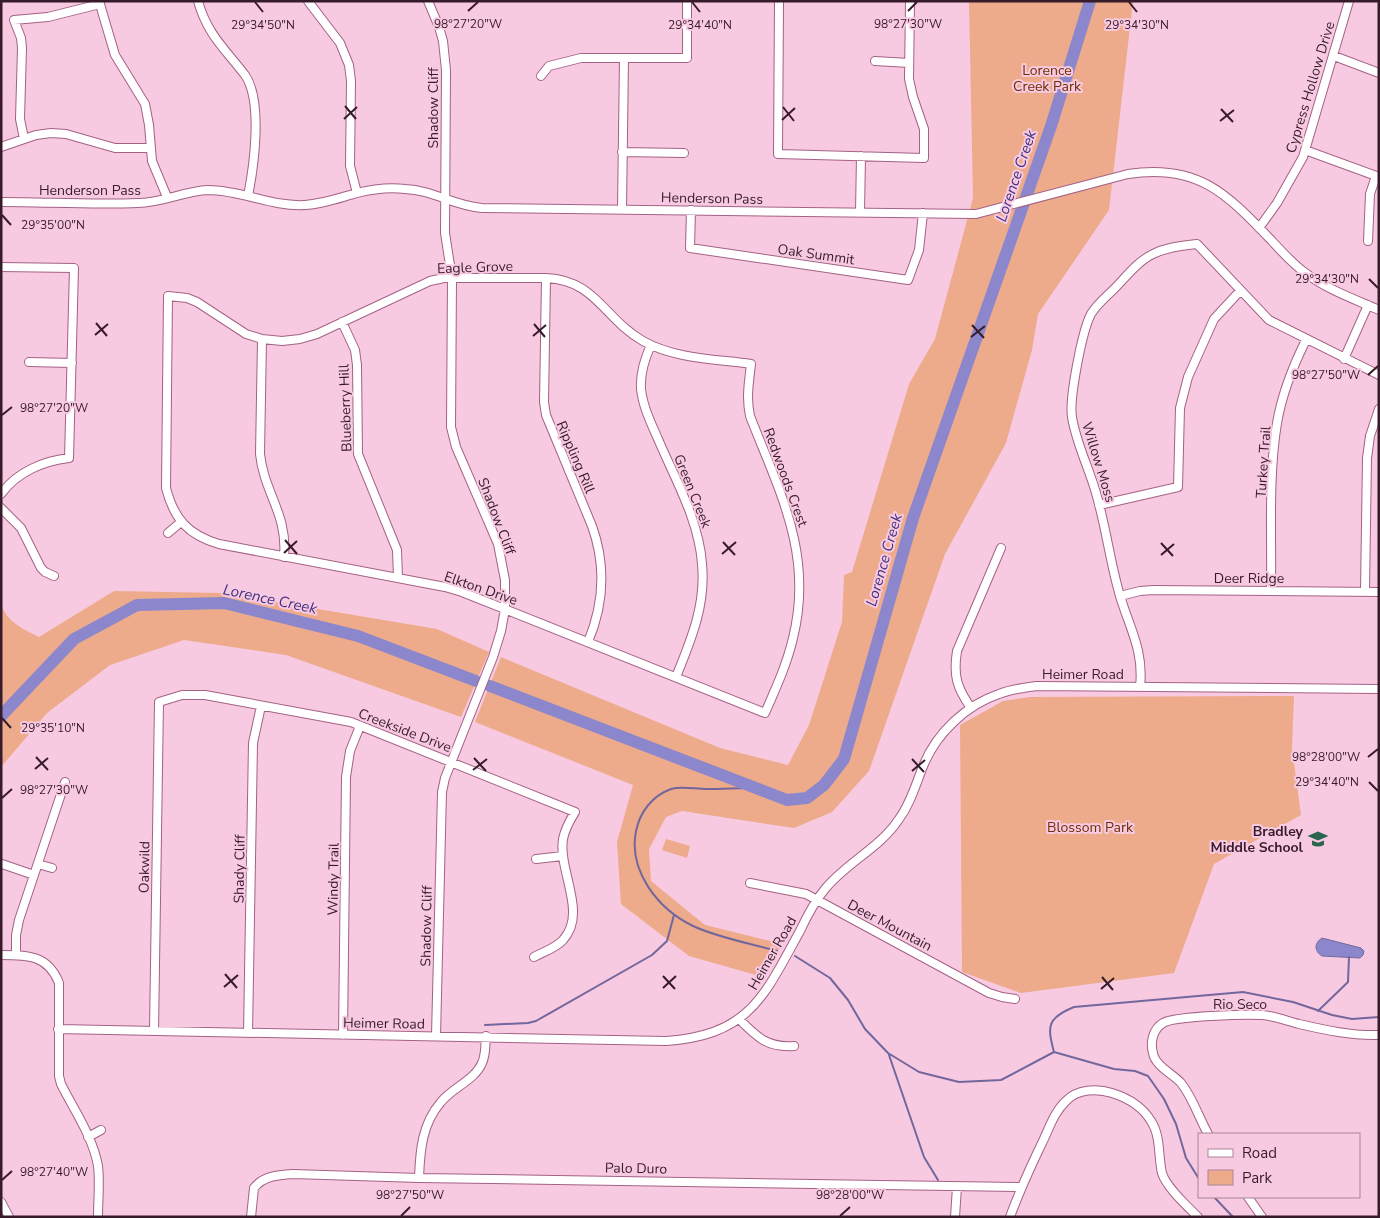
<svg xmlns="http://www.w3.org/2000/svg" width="1380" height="1218" viewBox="0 0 1380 1218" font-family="'Nunito Sans',sans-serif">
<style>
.green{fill:#edab8b}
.water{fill:#8c87cc;stroke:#72679c}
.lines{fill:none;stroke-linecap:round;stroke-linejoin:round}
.stream{stroke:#72679c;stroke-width:2}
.river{stroke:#8c87cc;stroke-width:12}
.minor-casing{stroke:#a46186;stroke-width:10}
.minor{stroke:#fff;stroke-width:8}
.ticks{fill:none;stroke:#371b2b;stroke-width:2}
.labels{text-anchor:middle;stroke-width:4;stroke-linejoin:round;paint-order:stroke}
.park-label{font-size:14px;fill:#6f2d02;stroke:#f8cae1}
.street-label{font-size:14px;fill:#371b2b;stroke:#f8cae1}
.poi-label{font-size:14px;font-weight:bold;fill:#371b2b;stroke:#f8cae1;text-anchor:end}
.water-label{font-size:15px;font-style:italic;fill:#403183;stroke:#f8cae1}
.ticks-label{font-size:12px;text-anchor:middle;fill:#371b2b;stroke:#f8cae1;stroke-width:4;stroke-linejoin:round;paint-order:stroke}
</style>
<rect width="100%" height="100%" fill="#f8cae1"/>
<path class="green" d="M 969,1 L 1133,1 L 1109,210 L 1038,314 L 1032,350 L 1006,443 L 945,554 L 869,771 L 832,812 L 794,828 L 682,811 L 666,817 L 649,849 L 651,881 L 705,925 L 782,944 L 763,977 L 689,956 L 621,904 L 617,842 L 633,785 L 475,722 L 501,657 L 720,748 L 788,765 L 809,725 L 842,622 L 844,575 L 852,572 L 909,384 L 935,339 L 973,198 Z
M 114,591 L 223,593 L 437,629 L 489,652 L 461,717 L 286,655 L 184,640 L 110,665 L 47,713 L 1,767 L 1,604 C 7,622 23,629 39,637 Z
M 1294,696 L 1292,748 L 1301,815 L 1214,864 L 1174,973 L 1021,993 L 962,972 L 960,725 L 1003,701 L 1030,697 Z
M 666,839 L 690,846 L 687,858 L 662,850 Z"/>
<path class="water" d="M 1322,938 L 1361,948 L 1364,951 L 1363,955 L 1360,958 L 1322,956 C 1314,951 1314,943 1322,938 Z"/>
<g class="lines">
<path class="stream" d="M 755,788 C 739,788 722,789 706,789 C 695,789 681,786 671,789 C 652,796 640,812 636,831 C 628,871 658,909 693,926 C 719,938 749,943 777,951
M 795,956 L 830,978 L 848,1000 L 865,1029 L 888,1053 L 919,1072 L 959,1082 L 1001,1080 L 1054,1052 L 1114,1069 L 1135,1071 L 1148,1076 L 1164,1099 L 1176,1124 L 1186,1158 L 1199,1179
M 1318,1011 L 1348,982 L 1349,957
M 485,1025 L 528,1023 L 536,1021 L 652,955 L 667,941 L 674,915
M 1054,1052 C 1047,1026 1047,1018 1074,1007 L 1243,992 L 1293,1002 L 1332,1015 L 1352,1019 L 1379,1017
M 889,1055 L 924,1157 L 938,1180
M 1214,1197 L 1233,1217"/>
<path class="river" d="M 490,686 L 787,800 L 807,798 L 824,785 L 844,759 L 913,518 L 1051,126 L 1090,1
M 1,716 L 74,639 L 137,605 L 224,603 L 358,636 L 476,681"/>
<g class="minor-casing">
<path id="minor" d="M 99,1 L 115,55 L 145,104 L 149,125 L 152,161 L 167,197
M 198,1 C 207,34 225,49 245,75 C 263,101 254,166 248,196
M 308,1 L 340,43 L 349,65 L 351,81 L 350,166 L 357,193
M 428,1 L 439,27 L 443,41 L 446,70 L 445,233 L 452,278 L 451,427 L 456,447 L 498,544 L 505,580 L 505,609 L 501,631 L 493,657 L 445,778 L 442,792 L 436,1036
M 779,1 L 778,154 L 924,158 L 924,129 L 913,97 L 909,79 L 910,1
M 1334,56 L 1379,73
M 875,61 L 909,63
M 541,76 L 549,66 L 581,58 L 687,58 L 687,1
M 24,139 L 20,119 L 22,48 L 21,38 L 14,20 L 48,17 L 100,4
M 1,147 L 36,135 L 51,133 L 66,134 L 115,148 L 150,148
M 1305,150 L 1379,177
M 622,152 L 684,153
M 1,202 C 47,202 92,205 138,203 C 162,203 184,191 208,190 C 242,190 271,207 305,205 C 323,204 339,198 357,193 C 373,189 389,187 405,189 C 433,190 454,206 482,208 L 976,214 L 1128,174 C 1198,163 1227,194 1272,241 C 1282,252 1292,263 1304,272 C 1326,289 1354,299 1379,310
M 622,209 L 624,58
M 691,210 L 690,248 L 908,280 L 919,250 L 923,213
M 860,212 L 861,156
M 1259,228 L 1277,203 L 1303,157 L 1349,1
M 1368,241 L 1370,194 L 1376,176
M 1,267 L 74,268 L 69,458 C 43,461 17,472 1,494
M 444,278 L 546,278 C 596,280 604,319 643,341 C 675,359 716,359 751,364 C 749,382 746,398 750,416 C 779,491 814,554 793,638 C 787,664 776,688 765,713 L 462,592 L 445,587 L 219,544 C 188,535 174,519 166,488 L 168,296 L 187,298 L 197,302 L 246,334 L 262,339 L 282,341 L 300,339 L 317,334 L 430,281 Z
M 546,278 L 544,402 L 546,415 L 592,526 C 606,565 604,604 588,642
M 342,322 L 355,350 L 357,365 L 358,454 L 397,550 L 398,578
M 262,339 L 260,454 C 264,493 288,514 284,557
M 651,345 C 644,360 640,373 641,389 C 643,407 651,423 658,439 C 675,479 699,520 702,564 C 706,605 691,640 676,677
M 1344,359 L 1368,305
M 29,362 L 72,363
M 1099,505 L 1178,487 L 1180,408 L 1188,377 L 1214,319 L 1240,291
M 1,508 L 21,528 L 41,568 L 45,572 L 54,576
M 168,533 L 181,522
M 1271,591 C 1272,535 1268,478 1277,423 C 1282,394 1293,366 1306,340
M 1365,591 L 1367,458 L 1370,436 L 1379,409
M 1120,596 L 1140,591 L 1153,590 L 1379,592
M 1140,687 C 1144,651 1130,629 1120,596 C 1110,562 1106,527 1096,493 C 1089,468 1076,443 1072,417 C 1069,399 1082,331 1091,314 C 1097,304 1106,297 1114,289 C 1126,277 1138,261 1153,254 C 1167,247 1182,246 1197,244 L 1269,320 L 1379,375
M 971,708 C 957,688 953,676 957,651 L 1001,548
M 536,859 L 563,856
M 2,864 L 34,875
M 38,864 L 52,868
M 750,883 L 806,894 L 989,993 L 1002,997 L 1015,999
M 1,955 C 28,955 48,955 59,983 L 59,1076 L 61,1084 C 74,1110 93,1137 98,1166 C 100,1183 98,1200 98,1217
M 16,955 L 16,935 L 19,920 L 65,782
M 739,1019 C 757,1037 767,1048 794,1046
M 58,1029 L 666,1041 C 750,1035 764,996 800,931 C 807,916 814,902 825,889 C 847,862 880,848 899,819 C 911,803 916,783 924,764 C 937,733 966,705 999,694 C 1011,689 1023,688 1036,686 L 1379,689
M 154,1031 L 159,702 L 182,695 L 205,695 L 351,722 L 575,812 C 570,820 565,829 563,839 C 558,871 588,913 563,940 C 556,948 543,952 534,957
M 248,1033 L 253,743 L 261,706
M 343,1035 L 346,777 L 350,751 L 360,726
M 1208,1134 C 1199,1118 1193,1098 1181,1083 C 1173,1074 1155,1066 1153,1053 C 1150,1042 1153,1029 1163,1023 C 1174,1016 1247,1014 1262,1015 C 1275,1016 1287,1021 1299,1024 C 1325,1030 1352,1036 1379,1035
M 88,1137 L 101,1130
M 419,1178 C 420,1150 422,1124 441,1102 C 452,1088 475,1080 482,1063 C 486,1055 485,1045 486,1036
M 1248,1197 L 1262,1217
M 1,1202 L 9,1217
M 251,1217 L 254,1188 C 263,1176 278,1175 293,1174 L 419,1178 L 1021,1187
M 955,1217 L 957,1187
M 1010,1217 C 1019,1192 1030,1168 1042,1143 C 1049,1129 1054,1112 1066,1101 C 1077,1089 1097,1088 1112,1093 C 1128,1098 1142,1106 1151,1121 C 1161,1136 1158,1156 1162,1173 C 1166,1187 1187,1206 1198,1217"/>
</g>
<use href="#minor" class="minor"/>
</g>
<path class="ticks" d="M 255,2 L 263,12M 692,2 L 700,12M 1129,2 L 1137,12M 468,11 L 478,2M 908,11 L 917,2M 345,106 L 356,119M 783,107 L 794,121M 1221,109 L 1233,122M 344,119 L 357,107M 782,120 L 795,108M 1220,121 L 1234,110M 2,215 L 11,225M 1369,279 L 1378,288M 96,323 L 107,336M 534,324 L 545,337M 972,325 L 984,338M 95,335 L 108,324M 533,336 L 546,325M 971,337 L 985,326M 1368,375 L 1378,366M 2,415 L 12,407M 285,540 L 297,554M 723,542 L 735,555M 1161,543 L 1173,556M 284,553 L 297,541M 722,554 L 736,542M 1161,555 L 1174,544M 2,718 L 11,728M 36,757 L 48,770M 1368,757 L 1378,749M 474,758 L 486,771M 912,759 L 924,772M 35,769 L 48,758M 473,770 L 487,759M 912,771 L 925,760M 1369,782 L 1378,791M 2,798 L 12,789M 225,974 L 237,988M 663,976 L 675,989M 1102,977 L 1113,990M 224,987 L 238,975M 663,988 L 676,976M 1101,989 L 1114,978M 2,1180 L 12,1171M 401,1216 L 410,1207M 840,1216 L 850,1207"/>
<defs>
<g id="school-bare" transform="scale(1.5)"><path d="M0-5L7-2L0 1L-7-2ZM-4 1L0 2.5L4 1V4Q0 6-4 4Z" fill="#29654f" stroke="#f8cae1" stroke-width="2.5" paint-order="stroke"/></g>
</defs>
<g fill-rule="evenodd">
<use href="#school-bare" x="1318" y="839"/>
</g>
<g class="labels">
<g class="park-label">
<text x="1047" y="75">Lorence<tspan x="1047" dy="16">Creek Park</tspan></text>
<text x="1090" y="832">Blossom Park</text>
</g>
<g class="street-label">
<text transform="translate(1310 87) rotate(-73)" y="5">Cypress Hollow Drive</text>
<text transform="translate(433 108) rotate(-90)" y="5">Shadow Cliff</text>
<text x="90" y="195">Henderson Pass</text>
<text transform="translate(712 198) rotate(1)" y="5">Henderson Pass</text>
<text transform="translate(816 254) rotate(8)" y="5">Oak Summit</text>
<text transform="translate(475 267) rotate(-2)" y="5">Eagle Grove</text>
<text transform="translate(345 408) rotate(-92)" y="5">Blueberry Hill</text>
<text transform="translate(576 457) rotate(67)" y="5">Rippling Rill</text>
<text transform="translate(1099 462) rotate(73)" y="5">Willow Moss</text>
<text transform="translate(1263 462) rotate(-86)" y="5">Turkey Trail</text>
<text transform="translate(786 477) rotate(70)" y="5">Redwoods Crest</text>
<text transform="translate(693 491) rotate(68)" y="5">Green Creek</text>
<text transform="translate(497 516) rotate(69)" y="5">Shadow Cliff</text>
<text x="1249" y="583">Deer Ridge</text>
<text transform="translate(481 588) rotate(19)" y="5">Elkton Drive</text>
<text x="1083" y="679">Heimer Road</text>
<text transform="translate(405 730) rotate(21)" y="5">Creekside Drive</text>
<text transform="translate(144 867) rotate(-89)" y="5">Oakwild</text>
<text transform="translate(239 869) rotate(-89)" y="5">Shady Cliff</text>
<text transform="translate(333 879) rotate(-89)" y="5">Windy Trail</text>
<text transform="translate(890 925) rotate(28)" y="5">Deer Mountain</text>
<text transform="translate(426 926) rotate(-89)" y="5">Shadow Cliff</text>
<text transform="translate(772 953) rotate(-60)" y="5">Heimer Road</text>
<text x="1240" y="1009">Rio Seco</text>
<text transform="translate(384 1023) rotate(1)" y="5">Heimer Road</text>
<text transform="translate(636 1168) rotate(1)" y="5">Palo Duro</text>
</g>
<g class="poi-label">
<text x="1303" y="836">Bradley<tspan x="1303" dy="16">Middle School</tspan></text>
</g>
<g class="water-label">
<text transform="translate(1016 176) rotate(-71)" y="5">Lorence Creek</text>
<text transform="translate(884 560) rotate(-74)" y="5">Lorence Creek</text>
<text transform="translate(270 599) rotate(12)" y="5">Lorence Creek</text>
</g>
</g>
<g class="ticks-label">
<text x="468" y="28">98°27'20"W</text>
<text x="908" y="28">98°27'30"W</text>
<text x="700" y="29">29°34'40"N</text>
<text x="1137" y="29">29°34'30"N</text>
<text x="263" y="29">29°34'50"N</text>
<text x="53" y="229">29°35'00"N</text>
<text x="1327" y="283">29°34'30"N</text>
<text x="1326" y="379">98°27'50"W</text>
<text x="54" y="412">98°27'20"W</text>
<text x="53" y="732">29°35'10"N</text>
<text x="1326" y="761">98°28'00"W</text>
<text x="1327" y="786">29°34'40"N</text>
<text x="54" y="794">98°27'30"W</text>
<text x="54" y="1176">98°27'40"W</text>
<text x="410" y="1199">98°27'50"W</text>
<text x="850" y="1199">98°28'00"W</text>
</g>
<rect width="1380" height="1218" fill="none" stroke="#371b2b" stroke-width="5"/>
<rect x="1198" y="1133" width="162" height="65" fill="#f8cae1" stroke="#ab8498"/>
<rect x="1208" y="1149" width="25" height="8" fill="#ffffff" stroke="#ab8498"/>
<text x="1242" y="1158" font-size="15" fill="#371b2b">Road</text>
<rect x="1208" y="1170" width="25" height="15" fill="#edab8b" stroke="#ab8498"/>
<text x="1242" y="1183" font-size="15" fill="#371b2b">Park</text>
</svg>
